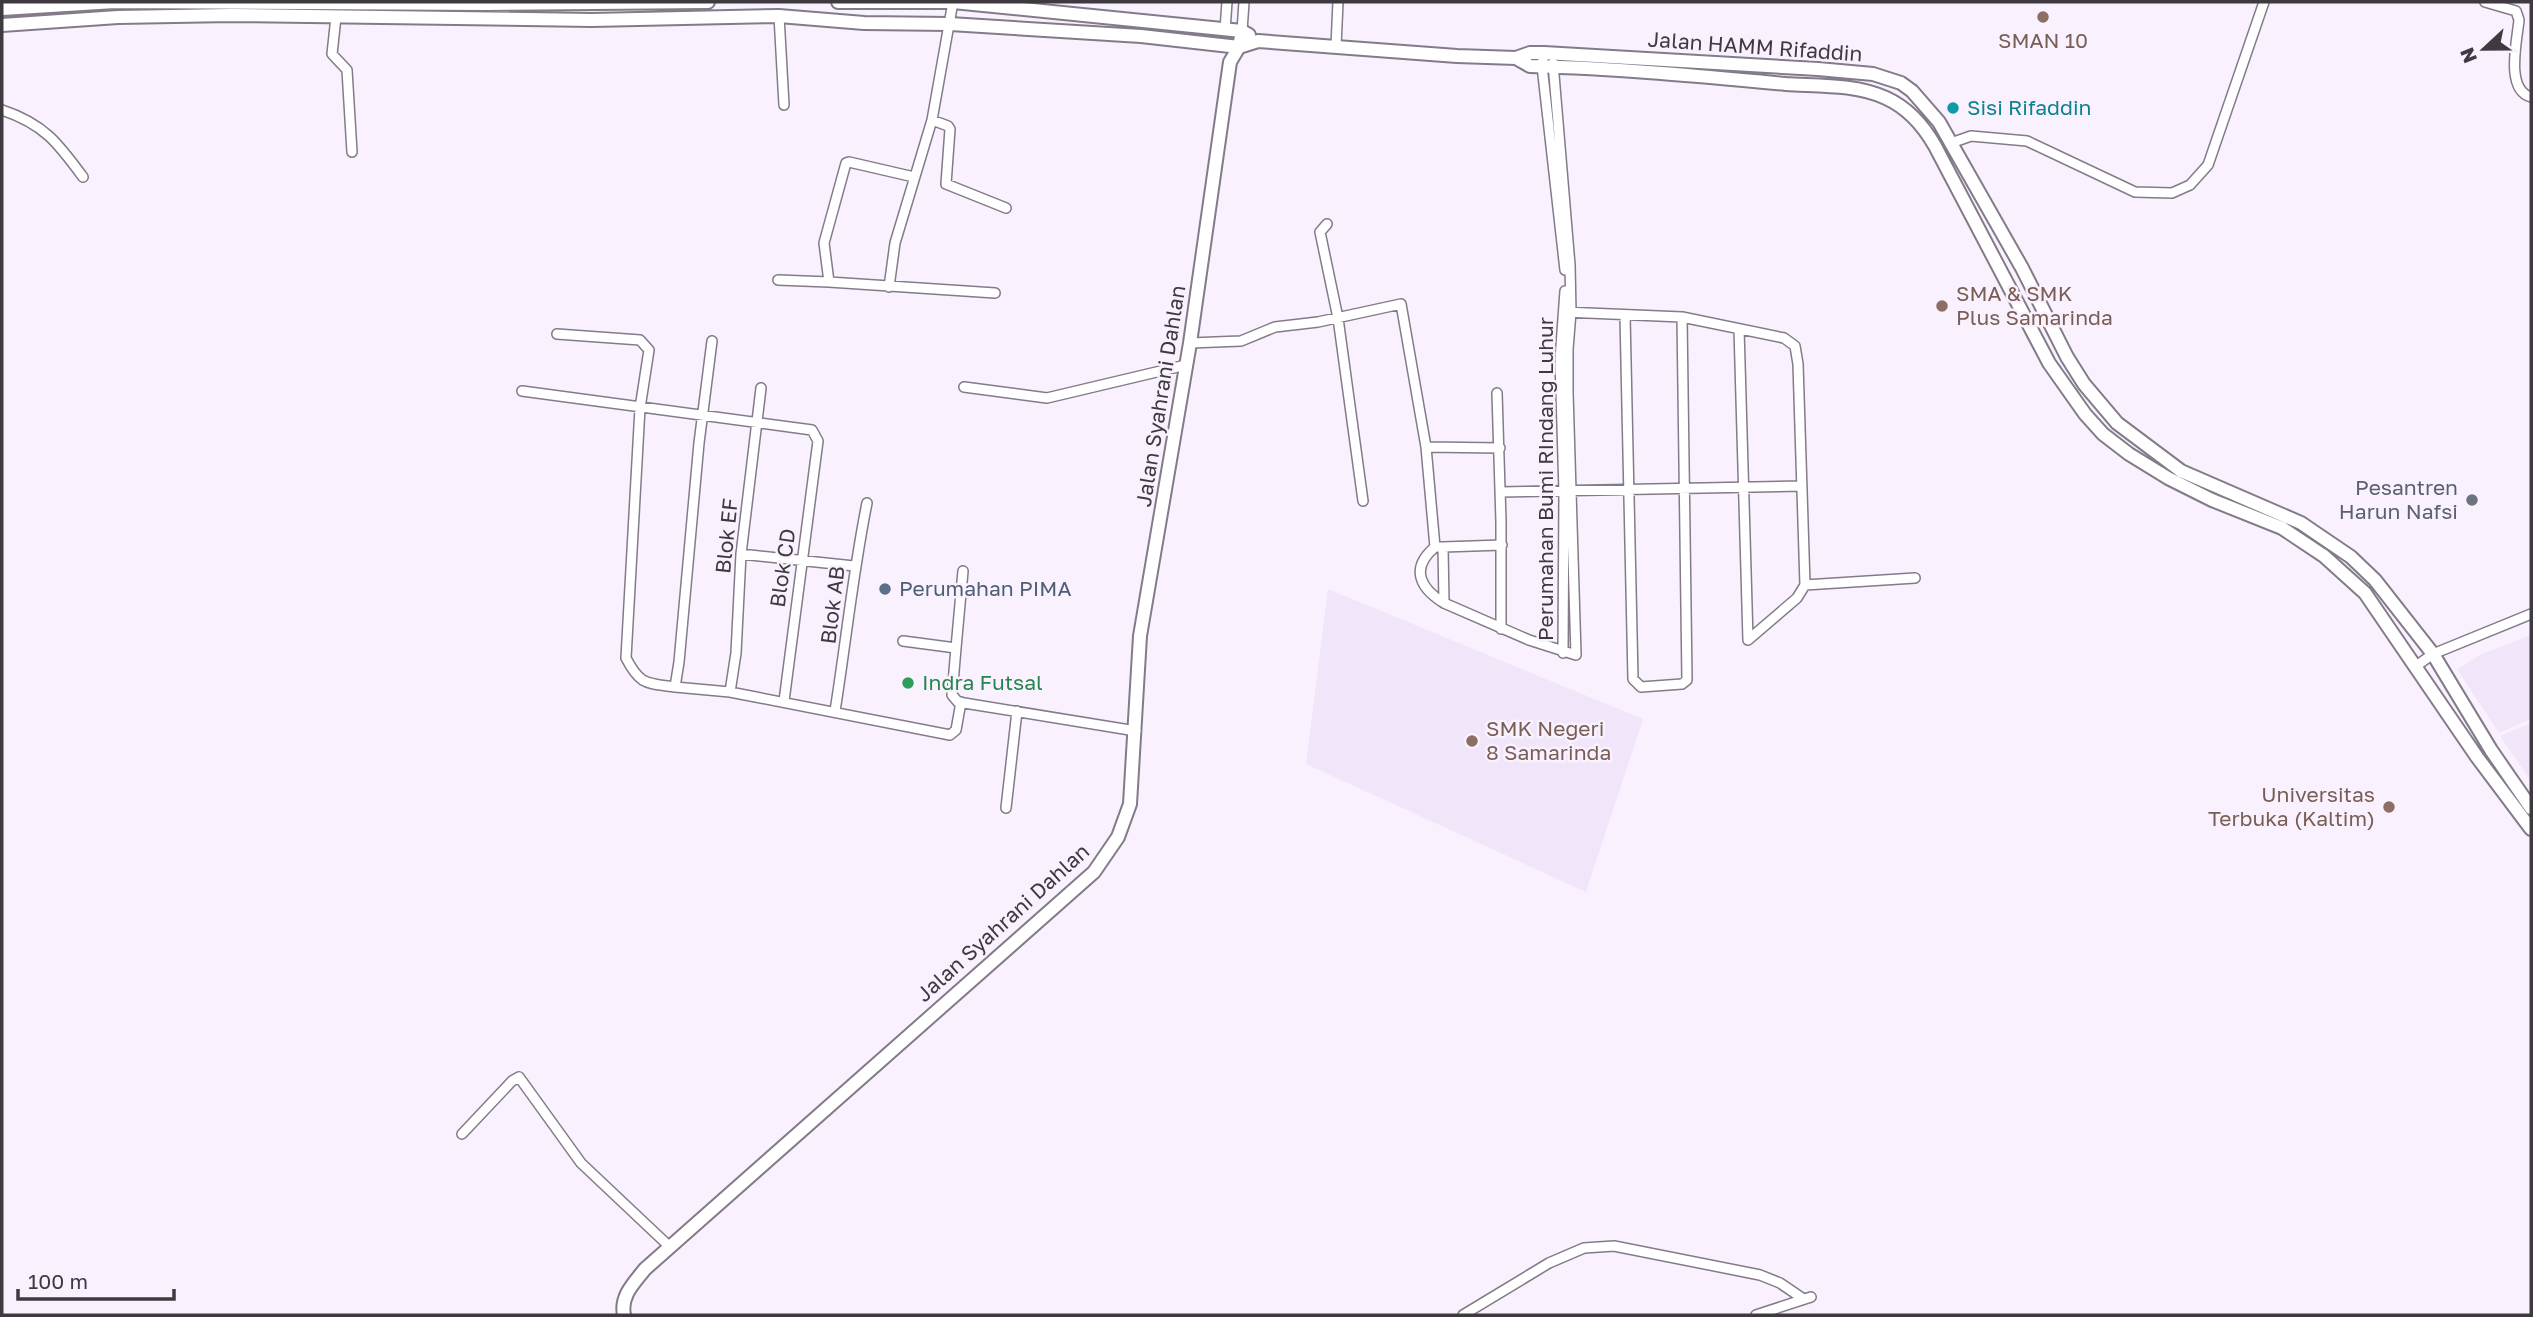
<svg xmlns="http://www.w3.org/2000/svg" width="2533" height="1317" viewBox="0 0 2533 1317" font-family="'Golos Text',sans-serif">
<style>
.built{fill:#f1e5fa}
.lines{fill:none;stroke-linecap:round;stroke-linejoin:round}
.street-casing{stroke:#837b88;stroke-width:12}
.secondary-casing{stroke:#837b88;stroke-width:16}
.street{stroke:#fff;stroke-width:9}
.secondary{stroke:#fff;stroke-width:12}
.education-dot{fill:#8d6e63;stroke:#f9f1fe;stroke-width:2.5}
.culture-dot{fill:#0f9aa8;stroke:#f9f1fe;stroke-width:2.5}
.worship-dot{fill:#6b7280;stroke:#f9f1fe;stroke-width:2.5}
.service-dot{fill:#5c6f8a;stroke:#f9f1fe;stroke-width:2.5}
.leisure-dot{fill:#2e9e5b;stroke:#f9f1fe;stroke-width:2.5}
.labels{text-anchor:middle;stroke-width:5;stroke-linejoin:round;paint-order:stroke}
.education-label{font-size:21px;fill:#785e54;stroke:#f9f1fe;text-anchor:start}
.street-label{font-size:21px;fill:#3e3a40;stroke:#f9f1fe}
.culture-label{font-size:21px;fill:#0d838f;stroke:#f9f1fe;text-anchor:start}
.worship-label{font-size:21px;fill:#5b616d;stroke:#f9f1fe;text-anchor:end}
.service-label{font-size:21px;fill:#4e5e75;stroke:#f9f1fe;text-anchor:start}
.leisure-label{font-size:21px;fill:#27864d;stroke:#f9f1fe;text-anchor:start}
</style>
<rect width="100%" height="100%" fill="#f9f1fe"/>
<path class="built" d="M 1328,589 L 1643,719 L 1586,892 L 1306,764 Z
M 2531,635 L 2531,719 L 2499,733 L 2457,669 L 2482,654 Z
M 2531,723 L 2531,781 L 2500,736 Z"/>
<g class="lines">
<g class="street-casing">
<path id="street" d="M 2485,2 L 2516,11 L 2519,20 C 2517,41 2505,90 2531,97
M 779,16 L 784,105
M 336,17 L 332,54 L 347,70 L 352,152
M 1225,30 L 1227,2
M 1242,31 L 1244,2
M 1336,46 L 1338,2
M 1544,53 L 1542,66 L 1565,270
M 2,110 C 44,124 58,143 83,177
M 932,120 L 948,126 L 950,129 L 946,184 L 1006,208
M 1951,143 L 1971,136 L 2027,141 L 2135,192 L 2172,193 L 2190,185 L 2208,165 L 2264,2
M 914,177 L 849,162 L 846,163 L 824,243 L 829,282 L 995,293
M 1327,224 L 1320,232 L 1338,318 L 1363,501
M 778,280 L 829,282
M 889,287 L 895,243 L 932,120 L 953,2
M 1564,312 L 1682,317 L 1784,338 L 1795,346 L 1798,364 L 1805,585 L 1797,598 L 1748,640 L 1739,329
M 1625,316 L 1633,679 L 1641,687 L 1682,684 L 1687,680 L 1682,317
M 557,334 L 640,340 L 649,350 L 640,408 L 626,658 C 640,685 646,683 675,687
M 712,341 L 699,443 L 679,662 L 675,687 L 730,692
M 1190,343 L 1241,341 L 1275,327 L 1318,322 L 1401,304 L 1426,447 L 1435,547 L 1443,547 L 1444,603 L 1529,640 L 1576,655 L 1568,393 L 1568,349 L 1571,312 L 1570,265 L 1553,63
M 964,387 L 1047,398 L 1186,365
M 761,388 L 741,554 L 736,653 L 730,692 L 950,735 L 956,730 L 961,702
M 522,391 L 812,430 L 818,441 L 784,701
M 1497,393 L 1501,522 L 1501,629
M 1426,447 L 1500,448
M 1501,492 L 1800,486
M 1435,547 C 1409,569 1421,589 1444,603
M 1443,547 L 1502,545
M 741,554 L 854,566
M 1805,585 L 1915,578
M 903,641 L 956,648 L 952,695 L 958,702 L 1136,731
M 956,648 L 963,571
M 1563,653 L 1564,492 L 1560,360 L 1565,291
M 2416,666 L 2433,654 L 2531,614
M 835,711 C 846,642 853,572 867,503
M 1006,808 L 1017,711
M 462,1134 L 512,1081 L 519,1077 L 581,1163 L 670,1247
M 1463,1315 L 1549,1263 L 1584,1248 L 1614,1246 L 1760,1275 L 1780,1283 L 1802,1298
M 1756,1315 L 1811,1297"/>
</g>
<g class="secondary-casing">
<path id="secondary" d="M 838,2 L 953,2 L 1242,31 L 1249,35
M 2,9 L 115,2 L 487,4 L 708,2
M 2,25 L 118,17 L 231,15 L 592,20 L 779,16 L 864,23 L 950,24 L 1141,36 L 1239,47 L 1258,41 L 1457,56 L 1516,58 L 1530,53 L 1544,53 L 1818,69 L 1873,74 L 1901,83 L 1912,91 L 1939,122 L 2022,268 L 2067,357 L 2084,384 L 2117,423 L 2181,471 L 2301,523 L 2351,557 L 2375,580 L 2433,654 L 2491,750 L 2531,808
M 1516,58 L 1530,66 C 1615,68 1701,76 1786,84 C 1818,86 1856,84 1886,98 C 1908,108 1923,125 1935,146 L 2049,363 L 2085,414 L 2103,434 L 2129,454 L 2168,478 L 2212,500 L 2282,528 L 2324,556 L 2365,593 L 2477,757 L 2531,829
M 624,1315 C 620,1296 634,1283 645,1269 L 1094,872 L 1118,837 L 1130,804 L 1140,636 L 1190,343 L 1230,62 L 1239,47 L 1242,31"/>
</g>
<use href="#street" class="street"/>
<use href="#secondary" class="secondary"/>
</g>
<g class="education-dot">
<circle cx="2043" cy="17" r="7"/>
<circle cx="1942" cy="306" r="7"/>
<circle cx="1472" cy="741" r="7"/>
<circle cx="2389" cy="807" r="7"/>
</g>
<circle class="culture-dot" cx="1953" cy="108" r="7"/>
<circle class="worship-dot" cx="2472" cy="500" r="7"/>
<circle class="service-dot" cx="885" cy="589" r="7"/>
<circle class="leisure-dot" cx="908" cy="683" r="7"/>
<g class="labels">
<g class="education-label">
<text x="2043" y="48" text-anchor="middle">SMAN 10</text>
<text x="1956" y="301">SMA &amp; SMK<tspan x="1956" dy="24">Plus Samarinda</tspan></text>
<text x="1486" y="736">SMK Negeri<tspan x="1486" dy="24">8 Samarinda</tspan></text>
<text x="2375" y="802" text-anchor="end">Universitas<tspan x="2375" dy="24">Terbuka (Kaltim)</tspan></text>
</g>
<g class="street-label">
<text transform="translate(1755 47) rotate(4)" y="7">Jalan HAMM Rifaddin</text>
<text transform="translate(1161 396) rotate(-81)" y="7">Jalan Syahrani Dahlan</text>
<text transform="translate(1546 479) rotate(-90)" y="7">Perumahan Bumi RIndang Luhur</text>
<text transform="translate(727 536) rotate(-84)" y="7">Blok EF</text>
<text transform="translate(783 568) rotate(-82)" y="7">Blok CD</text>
<text transform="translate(833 605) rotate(-83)" y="7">Blok AB</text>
<text transform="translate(1003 923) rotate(-42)" y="7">Jalan Syahrani Dahlan</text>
</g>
<g class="culture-label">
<text x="1967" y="115">Sisi Rifaddin</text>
</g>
<g class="worship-label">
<text x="2458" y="495">Pesantren<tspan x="2458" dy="24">Harun Nafsi</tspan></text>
</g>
<g class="service-label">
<text x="899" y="596">Perumahan PIMA</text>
</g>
<g class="leisure-label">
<text x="922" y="690">Indra Futsal</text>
</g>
</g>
<rect width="2533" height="1317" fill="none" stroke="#3e3a40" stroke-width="7"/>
<g transform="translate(2484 49) rotate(248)" stroke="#f9f1fe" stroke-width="5" paint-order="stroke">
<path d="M0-5L12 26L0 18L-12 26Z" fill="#3e3a40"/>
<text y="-10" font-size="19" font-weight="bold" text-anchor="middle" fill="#3e3a40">N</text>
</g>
<path d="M18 1289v10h156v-10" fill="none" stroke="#3e3a40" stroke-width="3.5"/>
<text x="28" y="1289" font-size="21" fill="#3e3a40" stroke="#f9f1fe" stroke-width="5" paint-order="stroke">100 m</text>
</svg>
